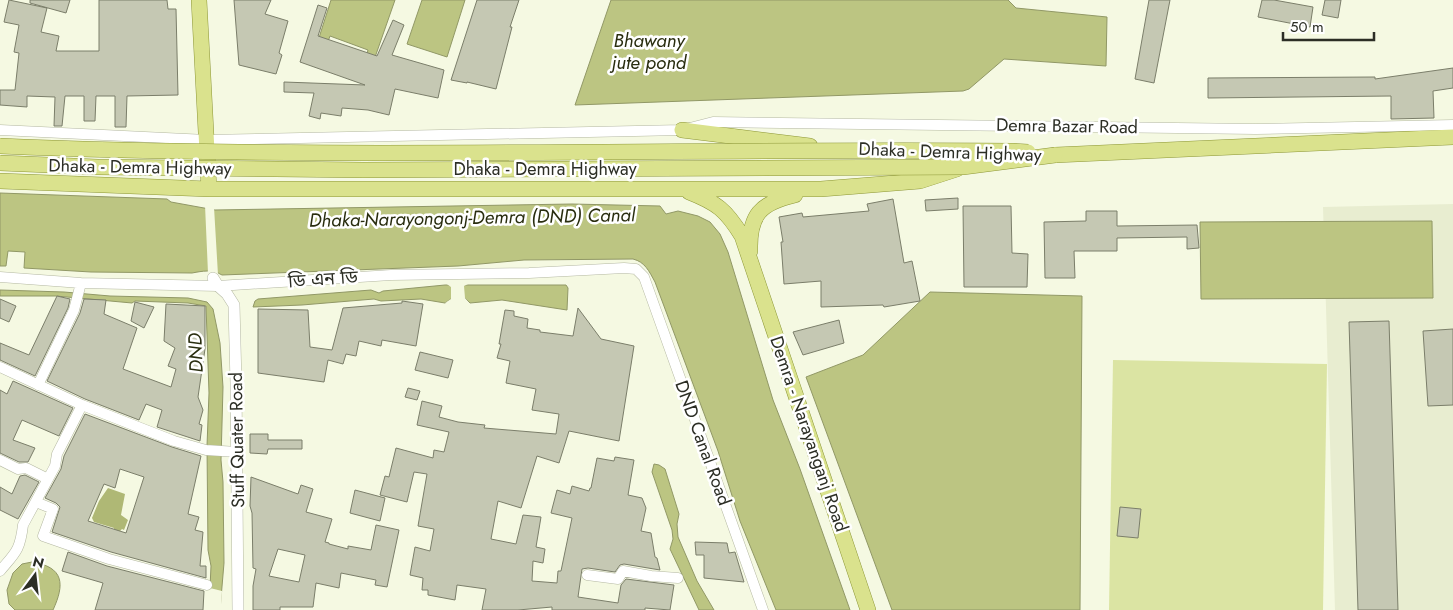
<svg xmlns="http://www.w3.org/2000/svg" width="1453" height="610" viewBox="0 0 1453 610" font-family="Jost,'Noto Sans Bengali',sans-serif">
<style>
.built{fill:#e8edd0}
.green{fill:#dbe4a3}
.forest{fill:#afb875}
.water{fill:#bcc582;stroke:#919866}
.pier{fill:#f5f9e2}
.building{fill:#c5c8b3;stroke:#7b7e6a;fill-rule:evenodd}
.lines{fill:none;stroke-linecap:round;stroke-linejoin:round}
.minor-casing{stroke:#b4b8a2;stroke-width:11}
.tertiary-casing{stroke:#b4b8a2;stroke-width:12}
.primary-casing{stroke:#8d9737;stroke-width:16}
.minor{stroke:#fff;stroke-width:10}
.tertiary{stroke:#fff;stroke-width:11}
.primary{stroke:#dae28d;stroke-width:15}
.primary-bridge-casing{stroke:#8d9737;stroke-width:16;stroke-linecap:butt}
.primary-bridge{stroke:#dae28d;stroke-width:15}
.labels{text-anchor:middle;stroke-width:5;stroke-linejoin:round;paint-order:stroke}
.street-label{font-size:18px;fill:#2c2e25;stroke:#fff}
.water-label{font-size:19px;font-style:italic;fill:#292d0f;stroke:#fff}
</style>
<rect width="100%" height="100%" fill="#f5f9e2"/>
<path class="built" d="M 1453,204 L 1453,610 L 1335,610 L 1323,207 Z"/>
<path class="green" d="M 1113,360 L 1327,364 L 1323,610 L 1109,610 Z"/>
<path class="forest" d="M 108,488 L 125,494 L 121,515 L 128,520 L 124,530 L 122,529 L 117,534 L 113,533 L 114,528 L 94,522 L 92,518 L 99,501 Z"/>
<path class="water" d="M 331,0 L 395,0 L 373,63 L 365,61 L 368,50 L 330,36 L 326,47 L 317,44 Z
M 422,0 L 465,0 L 447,57 L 407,44 Z
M 611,0 L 1008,0 L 1016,8 L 1107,17 L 1106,66 L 1004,59 L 969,89 L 963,91 L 575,105 Z
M 0,193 L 167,199 L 171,202 L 215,210 L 572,204 L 660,206 L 666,214 L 678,211 L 698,216 L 710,222 L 720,234 L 728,252 L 773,400 L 800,469 L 850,610 L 776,610 L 740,521 L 718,451 L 655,282 C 649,271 645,262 633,259 L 524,260 L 458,266 L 222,275 C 212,269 203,271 192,273 L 91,272 L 24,268 L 25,252 L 8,251 L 6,266 L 0,266 Z
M 1432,221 L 1433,298 L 1201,299 L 1200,222 Z
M 445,285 L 566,285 L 568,288 L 567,310 L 502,300 L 470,303 L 464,297 L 451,299 L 445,303 L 421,299 L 381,301 L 374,299 L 302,305 L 253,307 L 255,301 L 258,299 L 371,290 L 379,293 L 383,291 Z
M 0,290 L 64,292 L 110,296 L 188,298 L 207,302 L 213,309 L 220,343 L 223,387 L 221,460 L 223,482 L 224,563 L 220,610 L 210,588 L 211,566 L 208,550 L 207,446 L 209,393 L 206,306 L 188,303 L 135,301 L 132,303 L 56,296 L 0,296 Z
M 930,292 L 1082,296 L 1080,610 L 892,610 L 806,377 L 863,355 Z
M 654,464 L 659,465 L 665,469 L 679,514 L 677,524 L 678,537 L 697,581 L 714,610 L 699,610 L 670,549 L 673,539 L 672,530 L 652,472 Z
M 32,562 C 64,567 65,584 53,610 L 15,610 L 9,604 L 7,590 L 13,573 L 22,564 Z"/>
<path class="pier" d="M 205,205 L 214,207 L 218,275 L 208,273 Z
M 444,282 L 470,283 L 464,286 L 465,298 L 470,304 L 463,300 L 445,303 L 451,299 L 451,287 Z
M 210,588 L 222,591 L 221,610 L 208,610 Z"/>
<path class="building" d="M 9,0 L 47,8 L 41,32 L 59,36 L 56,51 L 99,51 L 99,0 L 167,0 L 168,9 L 176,9 L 178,95 L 127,96 L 126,127 L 115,127 L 115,96 L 96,96 L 95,121 L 84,121 L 84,96 L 65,96 L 62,126 L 54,126 L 55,97 L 27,96 L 27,107 L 0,105 L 0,90 L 15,90 L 19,53 L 14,52 L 19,25 L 4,22 Z
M 30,0 L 70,0 L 66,13 L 30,3 Z
M 234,0 L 271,0 L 265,14 L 288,21 L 279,53 L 282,55 L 276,74 L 239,65 Z
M 477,0 L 519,0 L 510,27 L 512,27 L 496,89 L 467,82 L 467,83 L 451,80 Z
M 1149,0 L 1170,0 L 1154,83 L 1135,79 Z
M 1262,0 L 1274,0 L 1313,7 L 1310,27 L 1258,17 Z
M 1325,0 L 1341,0 L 1338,18 L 1322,15 Z
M 318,5 L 327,8 L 318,36 L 377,56 L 393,20 L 404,25 L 392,55 L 444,70 L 438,98 L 395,89 L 389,115 L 368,110 L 342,108 L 341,116 L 321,113 L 320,119 L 309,116 L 314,93 L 284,92 L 284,82 L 365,85 L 300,62 Z
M 1453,68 L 1453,88 L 1433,91 L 1434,118 L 1391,119 L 1391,96 L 1208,98 L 1208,78 L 1375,77 L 1375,79 Z
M 958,198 L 958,209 L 926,211 L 925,200 Z
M 893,199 L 904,263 L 912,261 L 920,301 L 884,307 L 883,305 L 821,307 L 821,281 L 784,284 L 781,242 L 783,242 L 779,217 L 802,213 L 803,217 L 869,211 L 867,204 Z
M 963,206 L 1011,206 L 1012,253 L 1028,254 L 1027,287 L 964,287 Z
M 1086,211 L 1117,211 L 1117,226 L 1197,225 L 1199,248 L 1187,249 L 1187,237 L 1117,238 L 1117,251 L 1074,251 L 1075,278 L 1045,278 L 1044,222 L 1086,221 Z
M 57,296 L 70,299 L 68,308 L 35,376 L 0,360 L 0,343 L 29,355 Z
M 0,299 L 16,306 L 9,322 L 0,318 Z
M 84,299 L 106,300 L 104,314 L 137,328 L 123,369 L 171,387 L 176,369 L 168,366 L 175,348 L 164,341 L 166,304 L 205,306 L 205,349 L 198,397 L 203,410 L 199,424 L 202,425 L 200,441 L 157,427 L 162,410 L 146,404 L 139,420 L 85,399 L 47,381 L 80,313 Z
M 402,301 L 423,304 L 416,346 L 382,340 L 381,346 L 359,341 L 356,356 L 346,354 L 343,364 L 328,360 L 324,382 L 258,373 L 258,309 L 308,310 L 310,347 L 332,350 L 343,308 L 402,303 Z
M 135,302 L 154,307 L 144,328 L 131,321 Z
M 578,308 L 601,339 L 634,346 L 619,441 L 569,431 L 559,463 L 537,456 L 521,508 L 498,501 L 491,539 L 516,544 L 523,515 L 541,517 L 536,547 L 545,549 L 543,563 L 533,561 L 532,581 L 557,583 L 558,571 L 561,571 L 572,518 L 551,513 L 557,490 L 570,494 L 572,486 L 589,491 L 590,488 L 591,488 L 597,458 L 614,461 L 615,457 L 634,460 L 628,495 L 642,498 L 646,508 L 641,531 L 651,533 L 655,557 L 657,558 L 660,570 L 624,564 L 620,565 L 615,572 L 588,568 L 582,569 L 578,597 L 618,603 L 621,585 L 626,579 L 674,585 L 670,610 L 645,608 L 645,610 L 552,610 L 552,607 L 518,610 L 482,610 L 486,589 L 457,585 L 455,600 L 428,595 L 428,590 L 422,590 L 423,578 L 410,575 L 415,547 L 430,551 L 434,529 L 418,526 L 427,474 L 414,472 L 407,502 L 380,495 L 385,476 L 389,477 L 396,448 L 433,458 L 434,450 L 444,452 L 449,432 L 417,425 L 422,401 L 442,406 L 439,417 L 458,422 L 485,425 L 484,428 L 556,434 L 559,414 L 532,410 L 536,389 L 506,383 L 510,361 L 497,358 L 501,344 L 499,344 L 505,310 L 514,311 L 514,316 L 528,319 L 527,328 L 540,330 L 540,332 L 573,336 Z
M 839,320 L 844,343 L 803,355 L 793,332 Z
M 1389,321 L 1398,610 L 1358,610 L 1349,322 Z
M 1453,329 L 1453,405 L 1428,406 L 1423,331 Z
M 420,352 L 453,360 L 448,378 L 415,370 Z
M 13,381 L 73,408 L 59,436 L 22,420 L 13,440 L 35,448 L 28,462 L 19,462 L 0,453 L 0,390 L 7,394 Z
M 408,388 L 420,391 L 417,400 L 405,397 Z
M 85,414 L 172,447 L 201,456 L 188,514 L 199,517 L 195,530 L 203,532 L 200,566 L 206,566 L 206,578 L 111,552 L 52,532 L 60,507 L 56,503 L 45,498 L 61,469 L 64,456 ZM 120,469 L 144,477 L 126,533 L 88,521 L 104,484 L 115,488 Z
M 250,434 L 268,434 L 268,440 L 302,440 L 302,449 L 268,449 L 267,454 L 250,453 Z
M 25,475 L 39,482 L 18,519 L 0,510 L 0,487 L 12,494 L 20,476 Z
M 251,477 L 298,494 L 301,485 L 313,489 L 306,512 L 332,519 L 325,542 L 329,543 L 329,544 L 348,549 L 348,546 L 371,550 L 376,525 L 399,530 L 387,587 L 375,585 L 376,580 L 341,573 L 339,588 L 316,583 L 313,607 L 280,607 L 280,610 L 253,610 L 253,586 L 256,569 L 253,568 L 252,513 L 250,506 ZM 278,549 L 305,555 L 299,582 L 269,576 Z
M 355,490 L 385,498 L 380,521 L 350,513 Z
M 1120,507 L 1141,509 L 1138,538 L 1117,536 Z
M 695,542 L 727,543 L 729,553 L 735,552 L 744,582 L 704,578 L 704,555 L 696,555 Z
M 68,552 L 107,566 L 204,591 L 203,610 L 95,610 L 103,583 L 62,571 Z"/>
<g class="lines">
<g class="minor-casing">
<path id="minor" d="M 0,130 L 207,140 L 682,130 L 713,122 L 1256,129 L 1453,125
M 0,277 L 81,283 L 218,286 L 391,275 L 529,273 L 624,268 L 636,269 L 644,277 L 763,610
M 0,367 L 82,405 L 174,441 L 206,450 L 237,452
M 38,385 L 74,310 L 81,283
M 0,460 L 18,469 L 26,468 L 48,479
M 36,502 L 53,509 L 43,536 L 109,559 L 207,585
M 0,571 C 15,553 20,551 23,525 L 55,466 L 57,454 L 82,405
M 587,575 L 618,579 L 623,571 L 651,576 L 678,578"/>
</g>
<g class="tertiary-casing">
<path id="tertiary" d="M 213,278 L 218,286 L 227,294 L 234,305 L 236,383 L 238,610"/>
</g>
<g class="primary-casing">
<path id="primary" d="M 199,0 L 209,189
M 682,130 L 810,146
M 1055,155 L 1453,137
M 0,181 L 209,189 L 821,189 L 920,181 L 957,169
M 689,192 C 717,203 726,210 742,236 L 868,610
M 750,251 C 749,215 760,203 795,195"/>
</g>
<use href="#minor" class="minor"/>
<use href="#tertiary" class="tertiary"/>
<use href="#primary" class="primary"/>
<g class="primary-bridge-casing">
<path id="primary-bridge" d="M 0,146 C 337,160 676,148 1013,151 L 1028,152
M 0,163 L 98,167 L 363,170 L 963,167 L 1055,155"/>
</g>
<use href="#primary-bridge" class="primary-bridge"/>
</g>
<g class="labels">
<g class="street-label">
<text transform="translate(1067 126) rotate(1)" y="6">Demra Bazar Road</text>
<text transform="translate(950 152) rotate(2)" y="6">Dhaka - Demra Highway</text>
<text transform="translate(140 167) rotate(1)" y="6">Dhaka - Demra Highway</text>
<text x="545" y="175">Dhaka - Demra Highway</text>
<text transform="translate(323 279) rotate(-4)" y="6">ডি এন ডি</text>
<text transform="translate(809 434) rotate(71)" y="6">Demra - Narayanganj Road</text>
<text transform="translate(237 440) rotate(-91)" y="6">Stuff Quater Road</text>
<text transform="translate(703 443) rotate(70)" y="6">DND Canal Road</text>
</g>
<g class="water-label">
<text x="649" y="47">Bhawany<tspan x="649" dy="22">jute pond</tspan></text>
<text transform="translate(472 217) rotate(-1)" y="7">Dhaka-Narayongonj-Demra (DND) Canal</text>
<text transform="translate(195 353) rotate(-92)" y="7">DND</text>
</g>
</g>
<g transform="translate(35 575) rotate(15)" stroke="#ffffff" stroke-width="4" paint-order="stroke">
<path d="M0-4L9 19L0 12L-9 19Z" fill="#2c2e25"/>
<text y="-8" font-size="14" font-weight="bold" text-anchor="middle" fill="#2c2e25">N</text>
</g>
<path d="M1283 32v8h91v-8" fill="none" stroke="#2c2e25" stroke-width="2.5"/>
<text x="1290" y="32" font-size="15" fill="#2c2e25" stroke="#ffffff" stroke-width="4" paint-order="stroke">50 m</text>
</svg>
